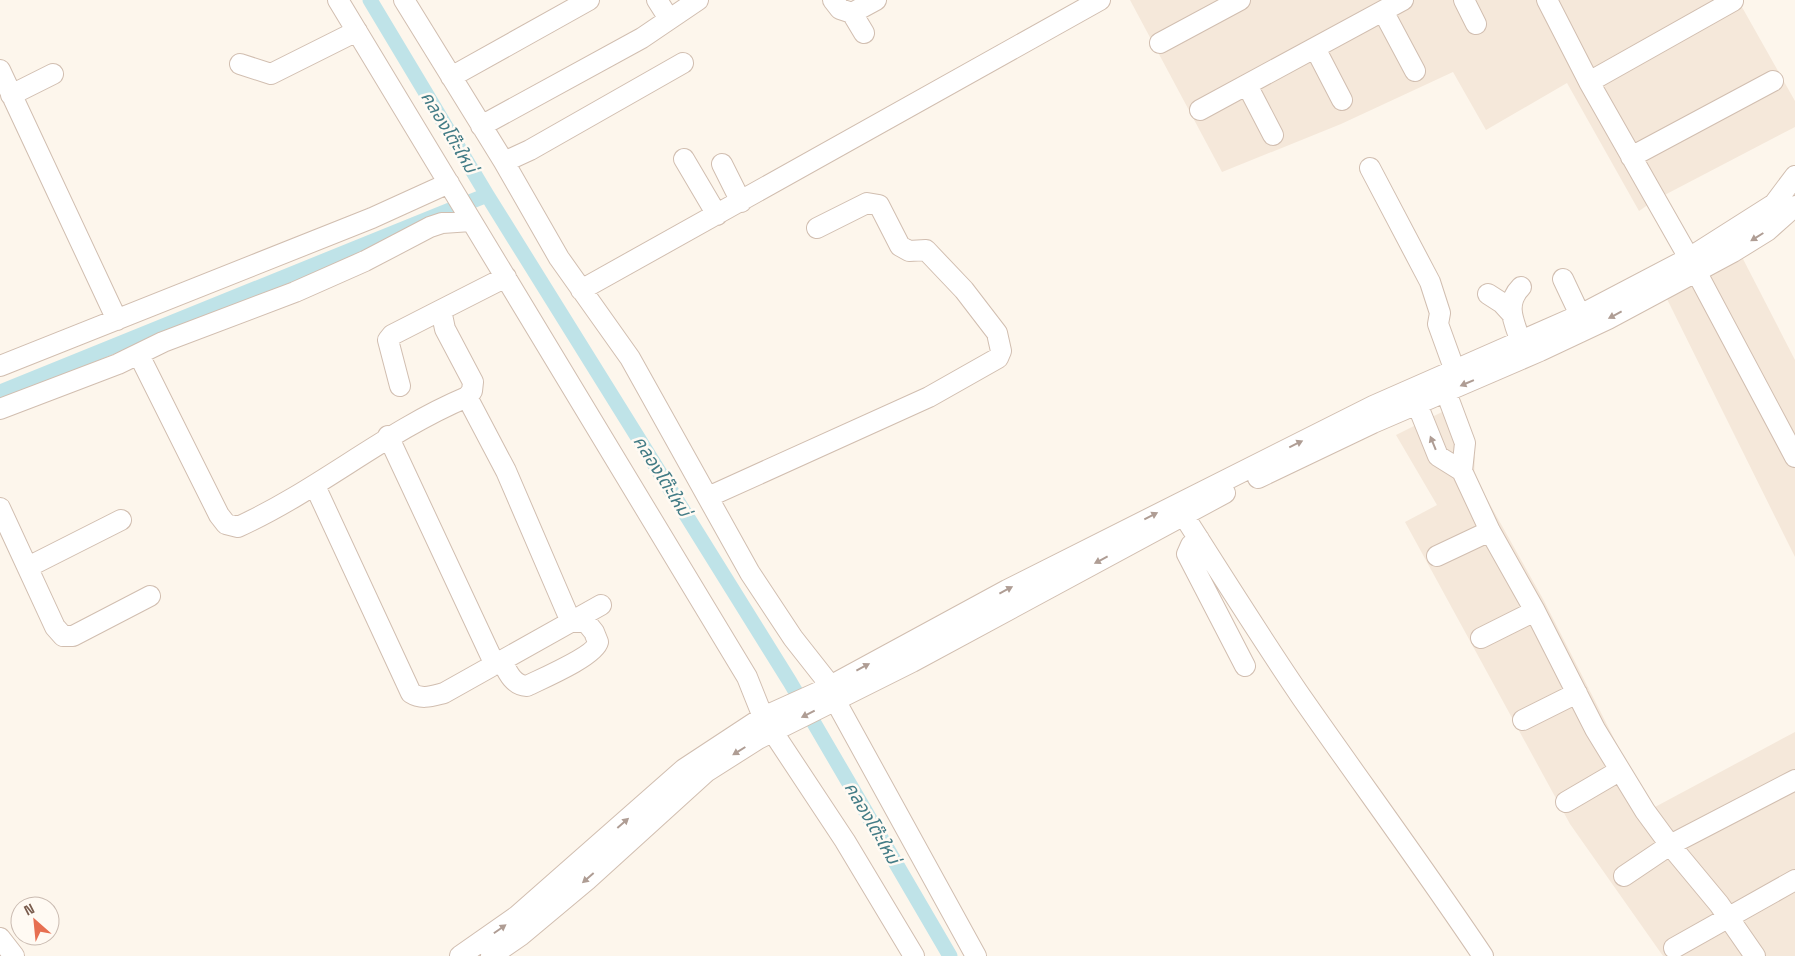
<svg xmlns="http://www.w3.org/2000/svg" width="1795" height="956" viewBox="0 0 1795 956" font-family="'Space Grotesk','Noto Sans Thai',sans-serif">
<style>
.residential{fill:#f5e8da}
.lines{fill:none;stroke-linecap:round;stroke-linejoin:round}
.canal{stroke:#bfe3e8;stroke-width:15}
.minor-casing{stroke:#d1beb0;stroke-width:22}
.minor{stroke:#fff;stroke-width:20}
.oneway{fill:#af9d94}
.labels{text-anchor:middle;stroke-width:5;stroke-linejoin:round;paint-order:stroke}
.water-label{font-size:18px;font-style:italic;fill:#437c86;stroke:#fffaf3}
</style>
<rect width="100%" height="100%" fill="#fdf6ec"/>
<path class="residential" d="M 1130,0 L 1738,0 L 1795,101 L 1795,127 L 1655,200 L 1639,211 L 1567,83 L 1486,130 L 1453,72 L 1341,124 L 1222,172 Z
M 1742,257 L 1795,360 L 1795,557 L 1666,297 Z
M 1452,407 L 1475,457 L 1474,476 L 1543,599 L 1625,760 L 1655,807 L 1795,732 L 1795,956 L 1663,956 L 1570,824 L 1405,522 L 1437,505 L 1396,435 Z"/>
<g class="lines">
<path class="canal" d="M 370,0 L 487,195 L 790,682 L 950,956
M 0,392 L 487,195"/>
<g class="minor-casing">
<path id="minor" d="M 338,0 L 747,677 L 763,717 L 845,841 L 914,956
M 404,0 L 504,162 L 559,258 L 630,358 L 750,573 L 793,638 L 830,685 L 835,700 L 976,956
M 657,0 L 669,19
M 833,0 L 840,9 L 852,13 L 876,0
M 1464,0 L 1476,24
M 1547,0 L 1589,82 L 1689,258 L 1795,457
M 1383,11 L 1415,71
M 852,13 L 864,33
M 1160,43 L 1240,0
M 1315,48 L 1342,100
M 240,64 L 271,74 L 357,31
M 0,70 L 117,320
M 451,77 L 589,0
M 1589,82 L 1733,1
M 1247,85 L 1273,135
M 11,95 L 53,74
M 1200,110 L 1403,0
M 481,126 L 642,38 L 698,0
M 1631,157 L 1773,81
M 684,159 L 717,215
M 504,162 L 530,150 L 683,63
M 722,164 L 741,202
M 1370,168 L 1430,282 L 1440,313 L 1438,324 L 1455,371
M 1563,279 L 1580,315
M 581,290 L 1100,0
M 1488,294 L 1502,303 L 1512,314
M 1521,342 C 1514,322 1504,304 1521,287
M 139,355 L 219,515 L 226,524 L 238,527 C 319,490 386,431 467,397 L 472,391 L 473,382 L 445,329 L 441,310 L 506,277
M 0,366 L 372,218 L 449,183
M 400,386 L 388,340 L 392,335 L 441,310
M 1446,392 L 1465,443 L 1462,471 L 1490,531 L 1535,611 L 1595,729 L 1645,811 L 1670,845 L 1719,904 L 1755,956
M 467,397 L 506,471 L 571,622
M 1417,404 L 1438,456 L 1462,471
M 0,409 L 118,364 L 163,342 L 295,292 L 365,261 L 430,227 L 442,223 L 471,221
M 388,436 L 495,665
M 1258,478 L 1373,423 L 1540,351 L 1608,319 L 1733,252 L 1767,231 L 1795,206
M 315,486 L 411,693 C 422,700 432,696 444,693 L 601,605
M 708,497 L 929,397 L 998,358 L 1001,351 L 997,333 L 964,290 L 926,250 L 909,251 L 900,246 L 879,205 L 867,203 L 817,228
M 0,508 L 55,627 L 63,636 L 73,636 L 150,596
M 1184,516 C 1223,577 1261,638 1302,698 C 1362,784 1424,868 1483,956
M 1199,539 L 1191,545 L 1187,554 L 1245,666
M 1437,556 L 1490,531
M 28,567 L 121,520
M 1481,638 L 1535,611
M 502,661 C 508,673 513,685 527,686 C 541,679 595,656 598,642 L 594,632 L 586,622 L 571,622
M 1523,720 L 1577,693
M 1566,802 L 1619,771
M 1624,876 L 1670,845 L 1795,780
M 0,938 L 14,956
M 1674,948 L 1795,880
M 460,956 L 517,916 L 684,769 L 763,717 L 821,691 L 1007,590 L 1373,406 L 1580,315 L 1689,258 L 1774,204 L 1795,176
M 491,956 L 520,936 L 587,880 L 706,772 L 758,739 L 912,662 L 1225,493"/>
</g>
<use href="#minor" class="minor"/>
</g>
<defs><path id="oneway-solid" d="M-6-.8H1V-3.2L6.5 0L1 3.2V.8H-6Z" transform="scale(1.25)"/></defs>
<g class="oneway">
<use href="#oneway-solid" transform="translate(1757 237) rotate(148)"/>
<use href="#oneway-solid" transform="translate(1615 315) rotate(152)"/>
<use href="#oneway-solid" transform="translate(1467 383) rotate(157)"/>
<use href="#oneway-solid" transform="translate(1433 443) rotate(-112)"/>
<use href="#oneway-solid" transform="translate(1296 444) rotate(-26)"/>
<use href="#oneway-solid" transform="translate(1151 516) rotate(-27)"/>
<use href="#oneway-solid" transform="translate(1101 560) rotate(152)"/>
<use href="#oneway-solid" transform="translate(1006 590) rotate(-28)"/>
<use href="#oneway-solid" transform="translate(863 667) rotate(-28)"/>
<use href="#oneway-solid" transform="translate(808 714) rotate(153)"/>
<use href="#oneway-solid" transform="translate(739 751) rotate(148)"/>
<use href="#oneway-solid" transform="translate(623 823) rotate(-41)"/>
<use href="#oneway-solid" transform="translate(588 878) rotate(139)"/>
<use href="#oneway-solid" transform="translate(500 929) rotate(-35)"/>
</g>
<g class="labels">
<g class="water-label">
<text transform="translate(449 132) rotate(59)" y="6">คลองโต๊ะใหม่</text>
<text transform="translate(662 476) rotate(58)" y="6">คลองโต๊ะใหม่</text>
<text transform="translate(872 823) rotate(60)" y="6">คลองโต๊ะใหม่</text>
</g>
</g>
<g transform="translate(35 921) rotate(333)"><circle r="24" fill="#fffaf3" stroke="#cabbb1"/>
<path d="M0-4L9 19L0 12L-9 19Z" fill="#e76f51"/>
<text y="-8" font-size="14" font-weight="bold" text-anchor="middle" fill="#7a5c4d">N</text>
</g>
</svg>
